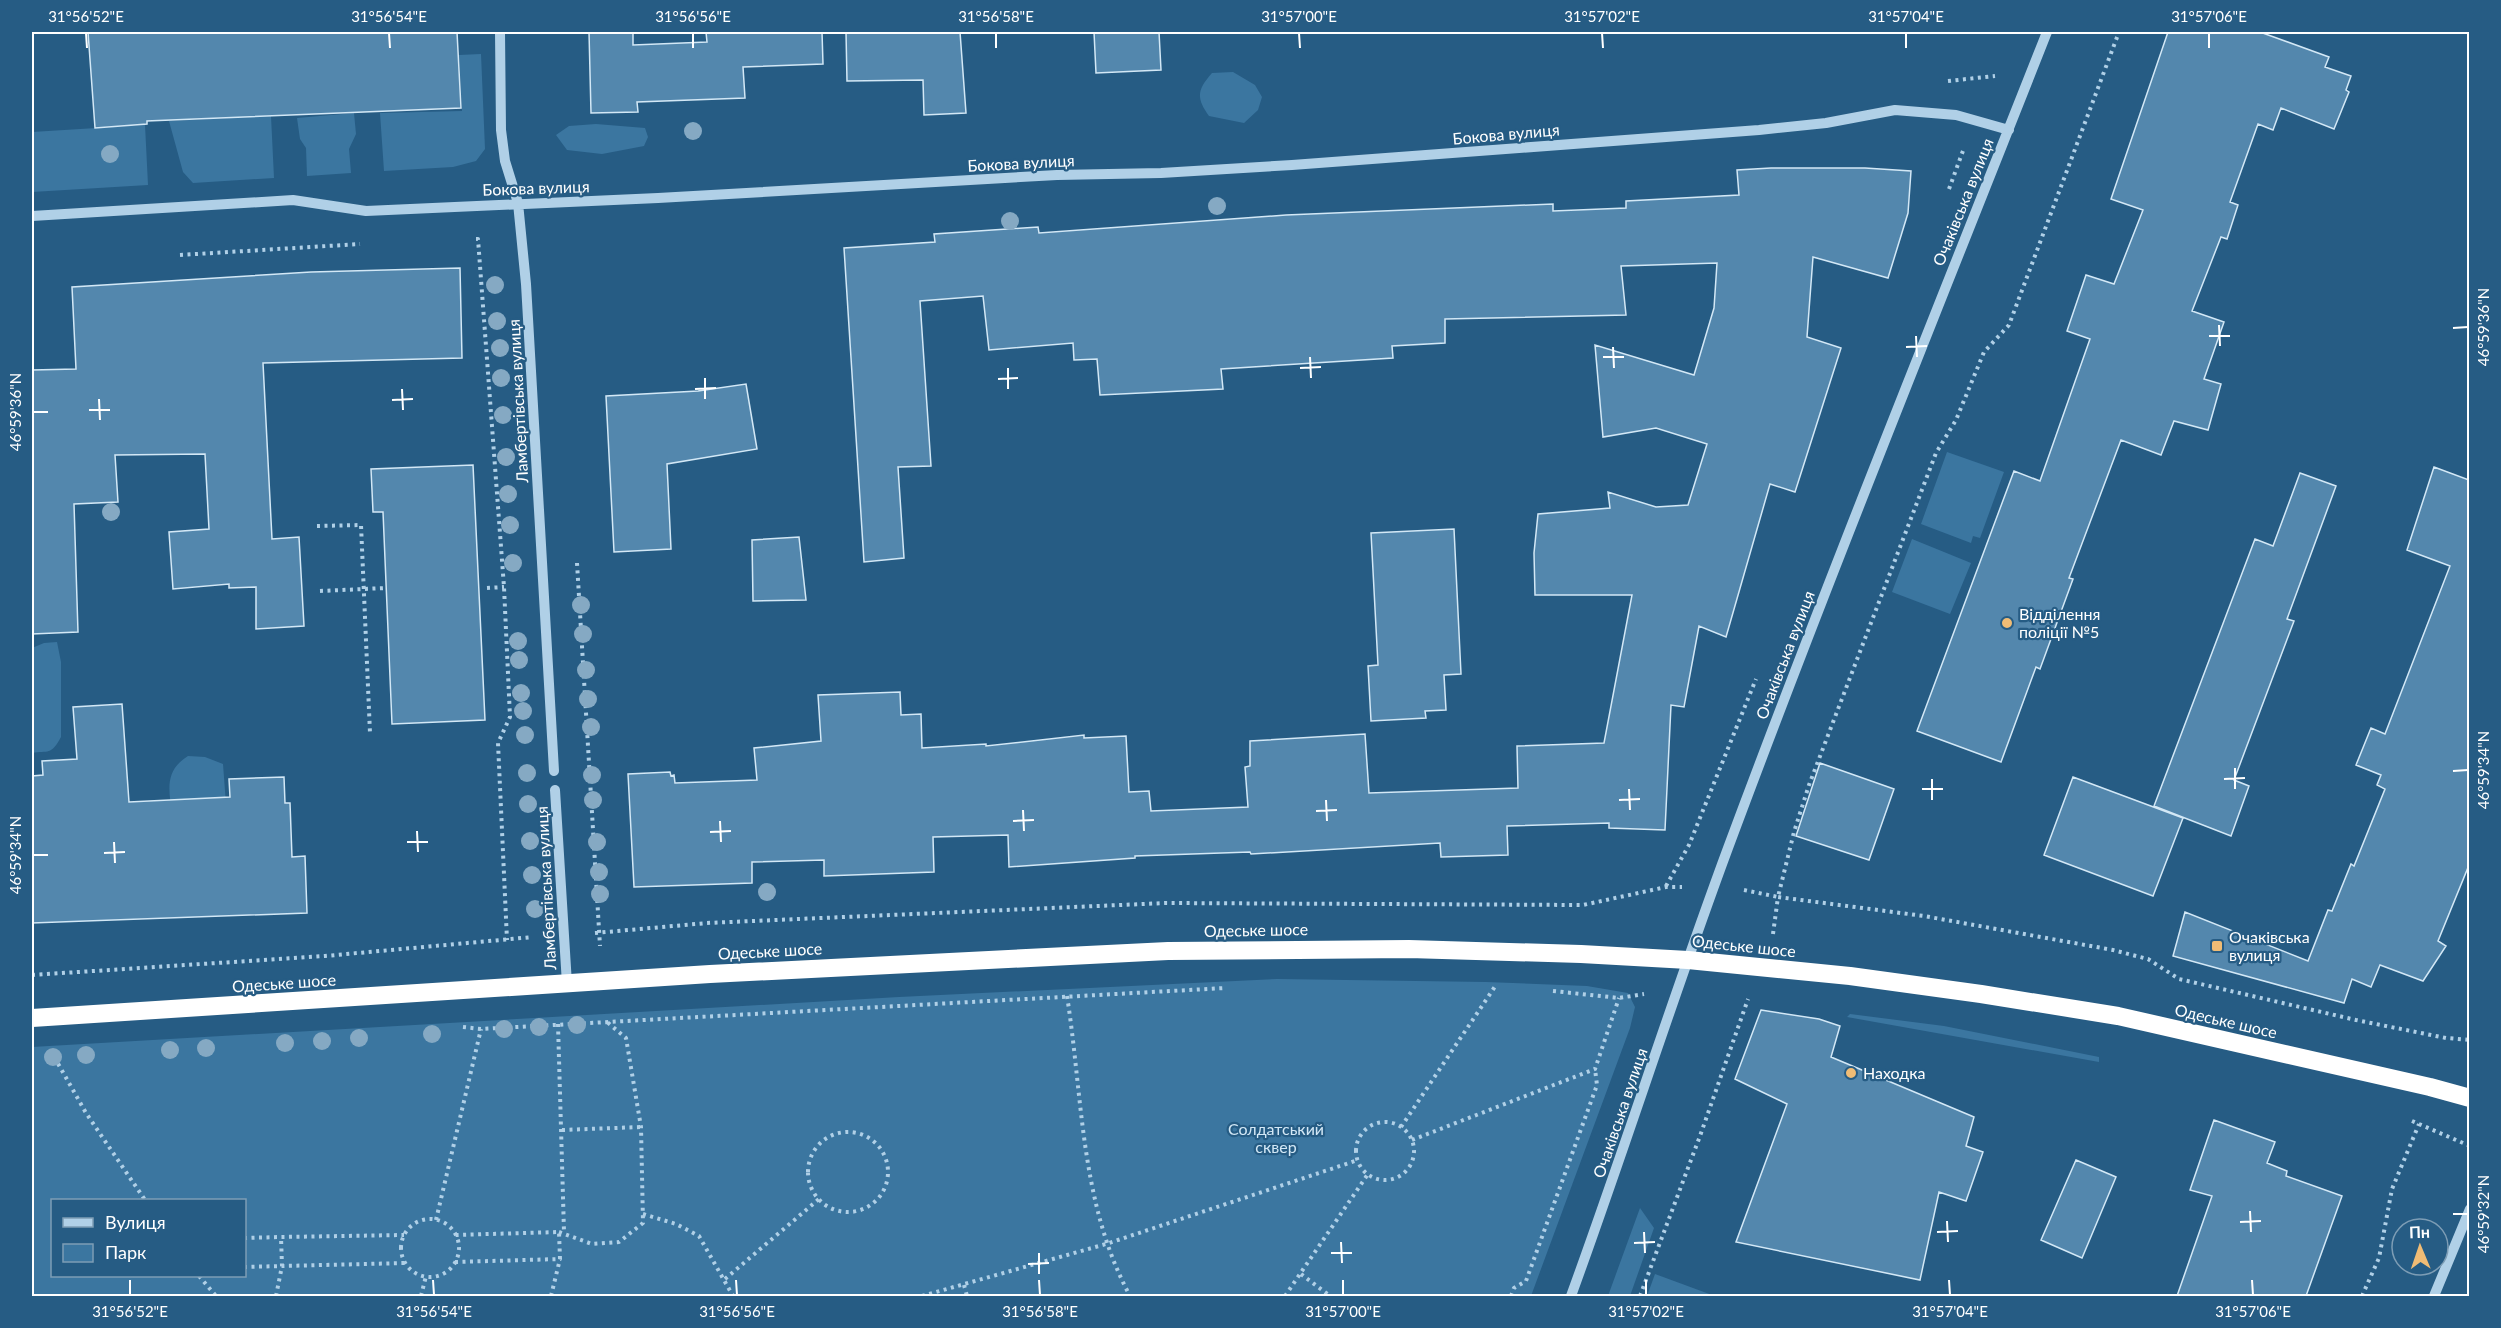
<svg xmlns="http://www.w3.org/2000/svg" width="2501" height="1328" viewBox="0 0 2501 1328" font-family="Lato,sans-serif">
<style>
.green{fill:#3b76a0;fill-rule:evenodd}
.building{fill:#5387ad;stroke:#d3e8f6;stroke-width:1.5}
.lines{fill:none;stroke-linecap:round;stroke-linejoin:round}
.path{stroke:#b0d0e7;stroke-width:4;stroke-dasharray:3 4.5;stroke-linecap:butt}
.minor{stroke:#b0d0e7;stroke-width:10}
.highway{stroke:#fff;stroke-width:18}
.tree{fill:#85a9c3}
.ticks{fill:none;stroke:#fff;stroke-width:2}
.poi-dot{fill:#f0bc75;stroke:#265c84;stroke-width:2}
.labels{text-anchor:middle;stroke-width:4.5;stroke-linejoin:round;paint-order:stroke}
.street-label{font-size:16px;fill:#fff;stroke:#265c84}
.poi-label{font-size:16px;fill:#fff;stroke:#265c84;text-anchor:start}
.park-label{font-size:16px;fill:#d3e8f6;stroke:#265c84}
.neatline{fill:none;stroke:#fff;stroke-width:2}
.ticks-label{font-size:15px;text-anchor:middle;fill:#fff}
</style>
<rect width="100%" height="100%" fill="#265c84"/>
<path class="green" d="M 481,54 L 485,149 L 476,161 L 453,167 L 384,171 L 380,113 L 462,111 L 459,55 Z
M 1233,72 L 1255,85 L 1262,97 L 1258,110 L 1244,123 L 1209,116 C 1196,98 1197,90 1212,73 Z
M 354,113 L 356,134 L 349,149 L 351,173 L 307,176 L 306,148 L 300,139 L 297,118 Z
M 271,116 L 274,178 L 193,183 L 183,172 L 169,121 Z
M 596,124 L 645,128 L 648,137 L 644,146 L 602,154 L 567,150 L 556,135 L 569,126 Z
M 145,125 L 148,185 L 32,192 L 32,132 Z
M 1947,452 L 2004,472 L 1980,538 L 1973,536 L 1971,543 L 1921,524 Z
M 1912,539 L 1971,563 L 1950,614 L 1892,592 Z
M 57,642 L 61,662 L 61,737 C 51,756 48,750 32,753 L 32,648 L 44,643 Z
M 188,756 L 205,757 L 223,764 L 230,858 L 172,814 C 169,790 164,771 188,756 Z
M 1277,979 L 1486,982 L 1587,986 L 1628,993 L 1635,1007 L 1630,1028 L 1531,1296 L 32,1296 L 32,1047 L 899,997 ZM 52,1200 L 244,1200 L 244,1276 L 52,1276 Z
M 1850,1014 L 1944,1026 L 2099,1057 L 2099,1062 L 1847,1017 Z
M 1640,1208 L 1654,1228 L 1630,1296 L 1608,1296 Z
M 1655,1274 L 1712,1295 L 1712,1296 L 1647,1296 Z"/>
<path class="building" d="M 88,32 L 457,32 L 461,108 L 147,121 L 147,124 L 95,128 Z
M 589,32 L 633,32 L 633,45 L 707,42 L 706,32 L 822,32 L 823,64 L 743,67 L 745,98 L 637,102 L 638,112 L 591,113 Z
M 846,32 L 960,32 L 966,113 L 924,115 L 923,80 L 847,81 Z
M 1094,32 L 1159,32 L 1161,70 L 1096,73 Z
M 2168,32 L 2260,32 L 2329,57 L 2325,67 L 2351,76 L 2346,90 L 2349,92 L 2334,129 L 2281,108 L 2273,130 L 2258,124 L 2230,202 L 2238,205 L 2227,239 L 2221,237 L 2192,311 L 2224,322 L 2204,379 L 2221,384 L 2208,430 L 2174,421 L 2161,455 L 2121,440 L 2069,578 L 2073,579 L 2040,669 L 2036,667 L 2001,762 L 1917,731 L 2014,471 L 2040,481 L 2090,339 L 2067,331 L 2086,275 L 2114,284 L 2143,210 L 2111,199 Z
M 1771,168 L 1865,168 L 1911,171 L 1908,213 L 1888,278 L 1813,257 L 1807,337 L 1841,348 L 1795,492 L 1770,484 L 1726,637 L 1699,626 L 1684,707 L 1671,705 L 1665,830 L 1609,828 L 1609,823 L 1507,826 L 1508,855 L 1441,857 L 1440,843 L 1251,854 L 1250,852 L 1135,856 L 1135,858 L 1009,867 L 1008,835 L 933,837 L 934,872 L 824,876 L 824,860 L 752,862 L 752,883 L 634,887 L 628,774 L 670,772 L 671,776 L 674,775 L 675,783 L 757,780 L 754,748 L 821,741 L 818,695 L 900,692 L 901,715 L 921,714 L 922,748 L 986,744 L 986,746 L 1084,735 L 1084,738 L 1126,736 L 1129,792 L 1149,791 L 1151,811 L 1248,807 L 1245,767 L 1250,766 L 1250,741 L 1365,734 L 1369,793 L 1518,788 L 1517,746 L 1604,743 L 1632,595 L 1535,595 L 1534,553 L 1538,514 L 1610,508 L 1608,492 L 1656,507 L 1688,505 L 1707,444 L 1656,428 L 1603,437 L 1595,345 L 1694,375 L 1714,308 L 1717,263 L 1621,266 L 1626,315 L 1445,319 L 1445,343 L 1392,346 L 1393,358 L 1221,369 L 1223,389 L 1100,395 L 1097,359 L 1074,360 L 1073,343 L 989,350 L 983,296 L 920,301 L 931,466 L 898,467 L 904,558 L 864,562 L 844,248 L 935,242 L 934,234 L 1038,227 L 1039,233 L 1286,215 L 1553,204 L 1553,211 L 1626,208 L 1626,201 L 1739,195 L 1737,170 Z
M 460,268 L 462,358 L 263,363 L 272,539 L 299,537 L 304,626 L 256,629 L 256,587 L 229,588 L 229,584 L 173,589 L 169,532 L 209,529 L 205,454 L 115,455 L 118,502 L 74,504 L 78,632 L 32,634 L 32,370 L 76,369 L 72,287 L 311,272 Z
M 746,384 L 757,449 L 667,464 L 671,549 L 614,552 L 606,396 L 698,391 Z
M 473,465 L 485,720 L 392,724 L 383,512 L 373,512 L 371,469 Z
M 2434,467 L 2469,480 L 2469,865 L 2438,941 L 2446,946 L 2423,981 L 2380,965 L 2371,987 L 2352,979 L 2344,1003 L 2173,956 L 2185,912 L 2308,961 L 2328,910 L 2332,911 L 2351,864 L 2354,866 L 2385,789 L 2377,785 L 2381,775 L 2356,765 L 2371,728 L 2385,734 L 2450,566 L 2407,550 Z
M 2300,473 L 2336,486 L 2287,619 L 2294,621 L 2234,780 L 2249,786 L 2231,836 L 2154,806 L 2255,539 L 2273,546 Z
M 1454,529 L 1461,674 L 1444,675 L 1446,710 L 1425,711 L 1426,718 L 1371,721 L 1368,666 L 1378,665 L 1371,533 Z
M 799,537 L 806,600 L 753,601 L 752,540 Z
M 122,704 L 129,802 L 230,797 L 229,779 L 284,777 L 285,803 L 290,803 L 292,857 L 305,856 L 307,913 L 32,923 L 32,776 L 43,775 L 42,761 L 77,759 L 73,707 Z
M 1820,763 L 1894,789 L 1869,860 L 1796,836 Z
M 2073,777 L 2183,818 L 2153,896 L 2044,855 Z
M 1761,1010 L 1819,1019 L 1840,1026 L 1831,1057 L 1974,1117 L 1966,1146 L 1983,1152 L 1966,1201 L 1939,1192 L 1920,1280 L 1736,1242 L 1787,1104 L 1735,1079 Z
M 2214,1120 L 2275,1142 L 2267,1163 L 2287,1171 L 2286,1176 L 2342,1196 L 2306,1296 L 2177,1296 L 2212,1196 L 2190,1190 Z
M 2076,1160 L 2116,1177 L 2082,1258 L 2041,1240 Z"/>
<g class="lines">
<path class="path" d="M 1948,81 L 1995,76
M 1949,189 L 1964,148
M 476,239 L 478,239 L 504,587 L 510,717 L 498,743 L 507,940
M 180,255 L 360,244
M 317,526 L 361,525 L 370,733
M 577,563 L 600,946
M 487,588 L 504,587
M 320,591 L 386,588
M 1666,886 L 1689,845 L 1756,679
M 1744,890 L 1778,897 L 1794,832 L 1809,785 L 1936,453 L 1956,420 L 1984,352 L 2009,325 L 2119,32
M 595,933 L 707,923 L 1166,903 L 1583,905 L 1666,887 L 1682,887
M 1773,934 L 1778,897 L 1924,916 L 2113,950 L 2148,959 L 2179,979 L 2356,1020 L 2446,1038 L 2470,1040
M 32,975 L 325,956 L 533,937
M 1553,991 L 1619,998 L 1644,994
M 1067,996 C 1083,1098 1080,1203 1130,1296
M 558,1024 L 564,1232
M 463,1027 L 481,1029 L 1225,988
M 47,1054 L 56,1060 L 86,1113 L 145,1200
M 2412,1121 L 2470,1146
M1356 1151a29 29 0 1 1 58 0a29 29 0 1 1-58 0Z
M 1401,1127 L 1496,985
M 562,1130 L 641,1127
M808 1172a40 40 0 1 1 80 0a40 40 0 1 1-80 0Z
M 1412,1140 L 1595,1069 L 1619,998
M 643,1214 L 676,1224 L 699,1236 L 733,1296
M401 1248a29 29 0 1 1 58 0a29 29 0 1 1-58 0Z
M 436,1220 L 481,1029
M 559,1232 L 592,1244 L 619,1242 L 643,1223 L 641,1127 L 626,1038 L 607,1022
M 244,1238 L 281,1237
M 455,1262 L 560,1259 L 559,1232 L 455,1235
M 244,1267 L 282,1266 L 281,1237 L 404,1235
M 1301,1274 L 1330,1296
M 199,1276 L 216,1296
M 725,1279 L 819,1199
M 964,1285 L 967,1296
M 276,1296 L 282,1266 L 406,1263
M 421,1296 L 426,1276
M 551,1296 L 560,1259
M 922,1296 L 1106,1244 L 1358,1160
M 1285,1296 L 1368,1174
M 1511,1296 L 1514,1288 L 1526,1281 L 1597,1085 L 1595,1069
M 1640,1296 L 1700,1136 L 1748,999
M 2362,1296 L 2379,1258 L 2392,1189 L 2419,1124"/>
<path class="minor" d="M 500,32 L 501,130 L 505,161 L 518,203 L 526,284 L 554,771
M 32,216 L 293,200 L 366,211 L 658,198 L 1057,175 L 1161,173 L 1292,165 L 1759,130 L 1826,123 L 1895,110 L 1956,115 L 2009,130
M 555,790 L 567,984
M 1571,1296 C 1625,1148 1673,996 1728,848 C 1830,574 1940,303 2047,32
M 2434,1296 L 2470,1209"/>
<path class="highway" d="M 32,1018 L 710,974 L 1168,951 L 1409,949 L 1581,954 L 1688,960 L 1850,976 L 1981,994 L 2118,1016 L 2430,1087 L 2470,1098"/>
</g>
<g class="tree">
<circle cx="693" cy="131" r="9"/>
<circle cx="110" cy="154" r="9"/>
<circle cx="1217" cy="206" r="9"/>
<circle cx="1010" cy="221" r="9"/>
<circle cx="495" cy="285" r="9"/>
<circle cx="497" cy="321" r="9"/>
<circle cx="500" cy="348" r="9"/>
<circle cx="501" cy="378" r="9"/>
<circle cx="503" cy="415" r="9"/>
<circle cx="506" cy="457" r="9"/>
<circle cx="508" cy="494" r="9"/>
<circle cx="111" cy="512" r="9"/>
<circle cx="510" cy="525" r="9"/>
<circle cx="513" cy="563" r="9"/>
<circle cx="581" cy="605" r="9"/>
<circle cx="583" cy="634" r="9"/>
<circle cx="518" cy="641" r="9"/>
<circle cx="519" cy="660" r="9"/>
<circle cx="586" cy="670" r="9"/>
<circle cx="521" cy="693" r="9"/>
<circle cx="588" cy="699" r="9"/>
<circle cx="523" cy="711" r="9"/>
<circle cx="591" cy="727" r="9"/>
<circle cx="525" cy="735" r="9"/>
<circle cx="527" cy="773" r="9"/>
<circle cx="592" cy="775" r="9"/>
<circle cx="593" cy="800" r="9"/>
<circle cx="528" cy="804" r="9"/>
<circle cx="530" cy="841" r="9"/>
<circle cx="597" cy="842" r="9"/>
<circle cx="599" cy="872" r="9"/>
<circle cx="532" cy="875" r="9"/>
<circle cx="767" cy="892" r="9"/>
<circle cx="600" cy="894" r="9"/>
<circle cx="535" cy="909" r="9"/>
<circle cx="577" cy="1025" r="9"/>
<circle cx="539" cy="1027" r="9"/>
<circle cx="504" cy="1029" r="9"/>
<circle cx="432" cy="1034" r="9"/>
<circle cx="359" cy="1038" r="9"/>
<circle cx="322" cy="1041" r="9"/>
<circle cx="285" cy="1043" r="9"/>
<circle cx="206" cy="1048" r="9"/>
<circle cx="170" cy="1050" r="9"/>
<circle cx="86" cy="1055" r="9"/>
<circle cx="53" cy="1057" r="9"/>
</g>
<path class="ticks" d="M 86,33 L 87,48M 389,33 L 390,48M 693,33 L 693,48M 996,33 L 996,48M 1299,33 L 1300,48M 1602,33 L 1603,48M 1906,33 L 1906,48M 2209,33 L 2209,48M 2219,325 L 2220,346M 2453,328 L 2468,327M 1916,336 L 1917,357M 2209,336 L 2230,336M 1613,347 L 1614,368M 1906,347 L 1927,346M 1310,357 L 1311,378M 1603,357 L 1624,357M 1008,368 L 1008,389M 1300,368 L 1321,367M 705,378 L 705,399M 998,379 L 1018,378M 402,389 L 403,410M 695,389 L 716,388M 99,399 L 100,420M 392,400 L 413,399M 89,410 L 110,410M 33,412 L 48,412M 2235,768 L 2235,789M 2453,771 L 2468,770M 1932,779 L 1932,800M 2224,779 L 2245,778M 1629,789 L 1630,810M 1922,789 L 1943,789M 1326,800 L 1327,821M 1619,800 L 1640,799M 1023,810 L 1024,831M 1316,811 L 1337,810M 720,821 L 721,842M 1013,821 L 1034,820M 417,831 L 418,852M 710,832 L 731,831M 114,842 L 115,863M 407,842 L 428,842M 104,853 L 125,852M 33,855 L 48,855M 2250,1211 L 2251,1232M 2453,1214 L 2468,1214M 1947,1221 L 1948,1242M 2240,1222 L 2261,1221M 1644,1232 L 1645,1253M 1937,1232 L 1958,1231M 1341,1242 L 1342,1263M 1634,1243 L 1655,1242M 1039,1253 L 1039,1274M 1331,1253 L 1352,1253M 1028,1264 L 1049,1263M 130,1280 L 130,1295M 433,1280 L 434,1295M 736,1280 L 737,1295M 1039,1280 L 1040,1295M 1343,1280 L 1343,1295M 1646,1280 L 1646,1295M 1949,1280 L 1950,1295M 2252,1280 L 2253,1295"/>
<g class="poi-dot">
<circle cx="2007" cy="623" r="6"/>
<rect x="2211" y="940" width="12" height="12" rx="3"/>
<circle cx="1851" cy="1073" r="6"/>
</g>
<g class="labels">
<g class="street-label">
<text transform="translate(1506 134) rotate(-5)" y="6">Бокова вулиця</text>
<text transform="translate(1021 163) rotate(-3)" y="6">Бокова вулиця</text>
<text transform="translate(536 188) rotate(-2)" y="6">Бокова вулиця</text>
<text transform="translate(1963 202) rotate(-68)" y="6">Очаківська вулиця</text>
<text transform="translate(518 401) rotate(-93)" y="6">Ламбертівська вулиця</text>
<text transform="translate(1785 655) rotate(-69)" y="6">Очаківська вулиця</text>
<text transform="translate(546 888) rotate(-93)" y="6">Ламбертівська вулиця</text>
<text transform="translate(1256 930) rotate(-1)" y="6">Одеське шосе</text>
<text transform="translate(1744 946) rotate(6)" y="6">Одеське шосе</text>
<text transform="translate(770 951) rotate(-3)" y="6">Одеське шосе</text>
<text transform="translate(284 983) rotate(-4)" y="6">Одеське шосе</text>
<text transform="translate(2226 1021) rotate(13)" y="6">Одеське шосе</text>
<text transform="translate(1620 1113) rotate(-71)" y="6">Очаківська вулиця</text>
</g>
<g class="poi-label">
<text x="2019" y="620">Відділення<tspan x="2019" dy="18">поліції №5</tspan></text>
<text x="2229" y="943">Очаківська<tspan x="2229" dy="18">вулиця</tspan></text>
<text x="1863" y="1079">Находка</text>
</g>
<g class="park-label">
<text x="1276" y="1135">Солдатський<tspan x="1276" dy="18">сквер</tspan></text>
</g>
</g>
<rect width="2501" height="1328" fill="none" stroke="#265c84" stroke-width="66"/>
<rect x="51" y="1199" width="195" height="78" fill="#265c84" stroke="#7d9db5" stroke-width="1.5"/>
<rect x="63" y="1218" width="30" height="9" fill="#b0d0e7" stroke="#7d9db5" stroke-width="1.5"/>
<text x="105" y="1229" font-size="18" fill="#ffffff">Вулиця</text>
<rect x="63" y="1244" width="30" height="18" fill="#3b76a0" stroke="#7d9db5" stroke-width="1.5"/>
<text x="105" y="1259" font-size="18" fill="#ffffff">Парк</text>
<g transform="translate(2420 1247) rotate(358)"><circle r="28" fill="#265c84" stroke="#7d9db5" stroke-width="1.5"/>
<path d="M0-4.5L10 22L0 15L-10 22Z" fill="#f0bc75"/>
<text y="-9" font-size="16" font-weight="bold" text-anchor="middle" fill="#ffffff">Пн</text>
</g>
<rect x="33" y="33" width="2435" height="1262" class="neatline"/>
<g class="ticks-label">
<text x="86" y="22">31°56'52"E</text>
<text x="389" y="22">31°56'54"E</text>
<text x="693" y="22">31°56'56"E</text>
<text x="996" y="22">31°56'58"E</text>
<text x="1299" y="22">31°57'00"E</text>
<text x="1602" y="22">31°57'02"E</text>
<text x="1906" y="22">31°57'04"E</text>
<text x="2209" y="22">31°57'06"E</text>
<text transform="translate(2484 327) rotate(-90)" y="5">46°59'36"N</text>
<text transform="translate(16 412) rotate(-90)" y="5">46°59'36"N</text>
<text transform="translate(2484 770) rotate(-90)" y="5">46°59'34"N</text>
<text transform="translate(16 855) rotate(-90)" y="5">46°59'34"N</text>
<text transform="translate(2484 1214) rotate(-90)" y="5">46°59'32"N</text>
<text x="130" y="1317">31°56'52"E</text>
<text x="434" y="1317">31°56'54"E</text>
<text x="737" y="1317">31°56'56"E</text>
<text x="1040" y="1317">31°56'58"E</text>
<text x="1343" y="1317">31°57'00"E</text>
<text x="1646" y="1317">31°57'02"E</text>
<text x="1950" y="1317">31°57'04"E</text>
<text x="2253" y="1317">31°57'06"E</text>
</g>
</svg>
